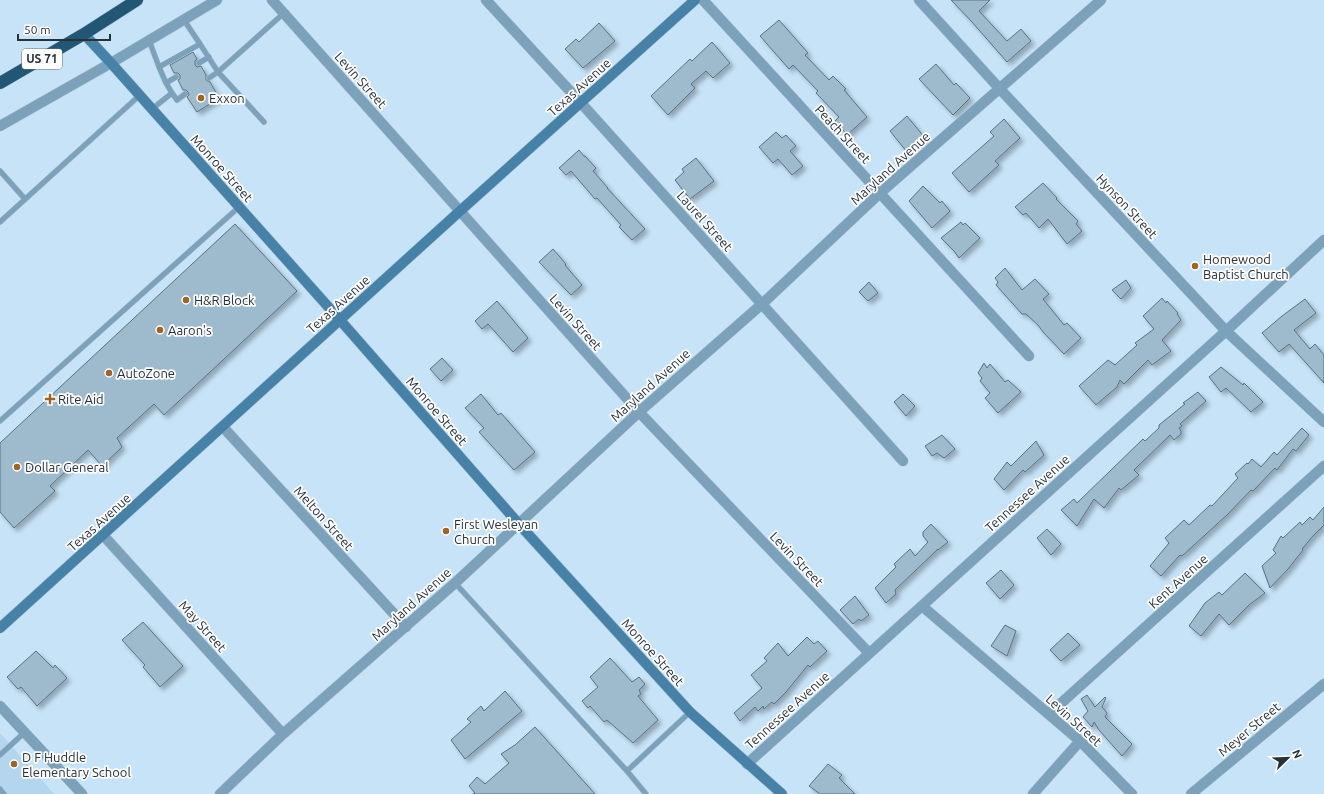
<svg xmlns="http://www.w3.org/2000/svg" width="1324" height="794" viewBox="0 0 1324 794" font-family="Ubuntu,sans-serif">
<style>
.built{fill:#b3d6ee}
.building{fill:#9ebacd;stroke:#587284;filter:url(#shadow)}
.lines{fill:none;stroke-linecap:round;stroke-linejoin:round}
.lane-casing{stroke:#a7bfd1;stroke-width:6}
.street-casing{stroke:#a7bfd1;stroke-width:11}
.secondary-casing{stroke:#a7bfd1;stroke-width:11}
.highway-casing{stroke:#a7bfd1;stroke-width:13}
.lane{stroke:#7ba1bb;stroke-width:5}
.street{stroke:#7ba1bb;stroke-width:10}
.secondary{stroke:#4682a8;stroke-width:10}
.highway{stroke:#225675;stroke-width:12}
.poi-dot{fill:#9f6525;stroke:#fff;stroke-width:1.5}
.labels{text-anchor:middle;stroke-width:3.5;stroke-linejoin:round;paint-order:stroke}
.shield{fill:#fff;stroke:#676f74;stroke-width:1}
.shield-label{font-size:12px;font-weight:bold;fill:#263139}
.street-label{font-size:13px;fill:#263139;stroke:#fff}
.poi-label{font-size:13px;fill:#263139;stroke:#fff;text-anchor:start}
</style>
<defs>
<filter id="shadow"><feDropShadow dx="3.5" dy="3.5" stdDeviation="2" flood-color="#0004"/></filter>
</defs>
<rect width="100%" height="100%" fill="#c7e3f7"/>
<path class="built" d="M 0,733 L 54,794 L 0,794 Z"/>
<path class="building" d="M 951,0 L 990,0 L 979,11 L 1007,41 L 1021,29 L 1031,41 L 1007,62 L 972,22 Z
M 779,20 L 808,53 L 805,55 L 829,80 L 833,76 L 846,89 L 844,90 L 867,117 L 847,135 L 835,121 L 839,117 L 816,93 L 818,91 L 793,65 L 789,69 L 760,36 Z
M 599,23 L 615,41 L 583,68 L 565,49 L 576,39 L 579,42 Z
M 712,42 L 730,63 L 713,78 L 706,71 L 691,84 L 695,88 L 668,115 L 651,96 L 690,59 L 692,61 Z
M 193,52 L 197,59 L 195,61 L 195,65 L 197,67 L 201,66 L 206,75 L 206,80 L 210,82 L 219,98 L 197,112 L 187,97 L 189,95 L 188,92 L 186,90 L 183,90 L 178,80 L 180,79 L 180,75 L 178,73 L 174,73 L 170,65 Z
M 936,64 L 954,85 L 956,83 L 970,98 L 953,115 L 919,79 Z
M 907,116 L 925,138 L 907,152 L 890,131 Z
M 1004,119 L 1020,138 L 995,161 L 999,165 L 969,192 L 952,173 L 994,136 L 990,132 Z
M 776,132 L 782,138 L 786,135 L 796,146 L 790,151 L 803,166 L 792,175 L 778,159 L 773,163 L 759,147 Z
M 579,150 L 584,156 L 585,156 L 596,168 L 593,171 L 608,188 L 607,188 L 645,229 L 632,240 L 619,227 L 621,225 L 597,198 L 595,199 L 571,171 L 566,175 L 559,168 Z
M 696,158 L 714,181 L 690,199 L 675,180 L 684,172 L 682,169 Z
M 1043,183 L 1057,198 L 1056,199 L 1078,221 L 1076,224 L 1082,231 L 1067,244 L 1048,219 L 1039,228 L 1026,213 L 1023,215 L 1015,207 Z
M 923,186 L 940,203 L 942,201 L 950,211 L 932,228 L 909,201 Z
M 961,222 L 963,225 L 965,223 L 980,238 L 959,258 L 954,251 L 941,238 Z
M 235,224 L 297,291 L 164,415 L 154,404 L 117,438 L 122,447 L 102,466 L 88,450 L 50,486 L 55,491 L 14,528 L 0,512 L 0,443 Z
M 553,249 L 566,264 L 565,265 L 582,285 L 571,295 L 539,262 Z
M 1005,268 L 1022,290 L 1035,279 L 1049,294 L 1043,299 L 1064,325 L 1067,323 L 1081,338 L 1064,354 L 1043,332 L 1038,325 L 1026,314 L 1022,314 L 996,285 L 998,282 L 995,278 Z
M 1126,280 L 1131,288 L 1121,299 L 1112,290 Z
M 869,282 L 878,293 L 868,301 L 859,292 Z
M 1162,298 L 1166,303 L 1167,301 L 1178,313 L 1177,314 L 1181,320 L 1162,340 L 1171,351 L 1152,365 L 1148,360 L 1124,384 L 1120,380 L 1117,387 L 1096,405 L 1079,386 L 1108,360 L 1115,365 L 1137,345 L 1135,343 L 1154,329 L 1143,316 Z
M 1305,299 L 1316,313 L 1294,330 L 1310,349 L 1315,344 L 1324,355 L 1324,383 L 1289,344 L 1279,352 L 1262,333 L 1282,316 Z
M 497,301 L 528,338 L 513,352 L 488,324 L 482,329 L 475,321 Z
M 442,358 L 453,370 L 441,381 L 430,369 Z
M 984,363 L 987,368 L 990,364 L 1005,382 L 1008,380 L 1021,392 L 998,413 L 985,398 L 990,393 L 980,381 L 982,378 L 978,373 Z
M 1221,367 L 1243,385 L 1244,383 L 1263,402 L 1251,412 L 1226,388 L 1221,392 L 1209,377 Z
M 1198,392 L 1206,401 L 1180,424 L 1182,426 L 1179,428 L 1181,431 L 1181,434 L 1174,440 L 1170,435 L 1134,470 L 1139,475 L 1121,490 L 1119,488 L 1104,508 L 1094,499 L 1077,526 L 1061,510 L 1074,499 L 1077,503 L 1143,439 L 1145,441 L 1159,428 L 1159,425 L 1185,404 L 1183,403 Z
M 481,394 L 498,415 L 501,413 L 535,452 L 514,470 L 479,432 L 484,428 L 465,408 Z
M 903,394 L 915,406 L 906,416 L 894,402 Z
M 1302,428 L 1309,435 L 1296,451 L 1293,449 L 1277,470 L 1275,468 L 1253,491 L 1251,490 L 1228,514 L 1182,556 L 1180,555 L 1161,576 L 1150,566 L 1169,543 L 1165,538 L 1184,520 L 1189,525 L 1210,505 L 1212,506 L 1238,478 L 1235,474 L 1247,463 L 1248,464 L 1252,459 L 1261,467 L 1274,452 L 1277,455 Z
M 942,435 L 955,449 L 944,458 L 937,453 L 932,456 L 925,446 Z
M 1036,441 L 1044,455 L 1025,472 L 1023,470 L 1004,490 L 994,479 L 1007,462 L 1011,466 Z
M 1324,507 L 1324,525 L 1313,536 L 1302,549 L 1303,550 L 1288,569 L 1270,588 L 1262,566 L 1276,553 L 1273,550 L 1281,536 L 1283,538 L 1300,522 L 1302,525 L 1310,517 L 1313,520 Z
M 931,524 L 948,542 L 938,550 L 938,549 L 895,590 L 896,594 L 886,603 L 875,588 L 896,567 L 894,564 L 910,549 L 915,556 L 928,542 L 923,536 L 923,532 Z
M 1047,529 L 1061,544 L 1051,555 L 1037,538 Z
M 1001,570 L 1014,585 L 1000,599 L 986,583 Z
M 1245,573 L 1265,593 L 1249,605 L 1229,625 L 1219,614 L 1201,636 L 1189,626 L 1205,603 L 1219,592 L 1222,595 Z
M 855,596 L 869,615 L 861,621 L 859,619 L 853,624 L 840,610 Z
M 143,622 L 183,666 L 160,687 L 143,667 L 145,665 L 122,640 Z
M 1005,625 L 1016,631 L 1007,656 L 991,646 Z
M 1068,633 L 1080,645 L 1061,661 L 1050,650 Z
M 807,637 L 814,644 L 818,641 L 827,651 L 810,667 L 808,665 L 786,692 L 774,704 L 772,702 L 764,709 L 763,706 L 758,711 L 755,707 L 740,721 L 734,713 L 762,688 L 751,675 L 767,661 L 764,658 L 778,643 L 788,656 Z
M 36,651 L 53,668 L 55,665 L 67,678 L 37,706 L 21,687 L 18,689 L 7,677 Z
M 610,658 L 632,682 L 639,677 L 645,684 L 639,690 L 641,694 L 638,696 L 658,720 L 633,743 L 607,720 L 604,722 L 590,706 L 588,708 L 582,701 L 598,687 L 590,677 Z
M 505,691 L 522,711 L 465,759 L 451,740 L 471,722 L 467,719 L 481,706 L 484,711 Z
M 1087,695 L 1095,707 L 1105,697 L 1106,698 L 1102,707 L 1107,713 L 1105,717 L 1132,744 L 1122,756 L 1099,730 L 1094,722 L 1092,727 L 1083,717 L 1088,711 L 1081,699 Z
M 535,727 L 595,794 L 473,794 L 475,793 L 469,786 L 477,777 L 485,784 L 509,763 L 501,754 L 515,745 Z
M 828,764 L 842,775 L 839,778 L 855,794 L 820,794 L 809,786 Z"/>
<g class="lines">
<g class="lane-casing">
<path id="lane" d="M 184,20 L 200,44
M 149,40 L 159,67
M 199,63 L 209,57
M 209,78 L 218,72 L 284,13
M 166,83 L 176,77
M 172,93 L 177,100 L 185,94
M 152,109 L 172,93 L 166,83 L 159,67 L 200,44 L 218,72 L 264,122
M 0,171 L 25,199
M 0,222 L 140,95
M 0,421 L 239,207
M 455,583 L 627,771 L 690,712
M 0,755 L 25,732
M 627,771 L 646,794
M 0,789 L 4,794"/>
</g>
<g class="street-casing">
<path id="street" d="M 272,0 L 639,412 L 869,653
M 486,0 L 581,103 L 903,461
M 703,0 L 1029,356
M 919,0 L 999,88 L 1226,331 L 1324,422
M 0,126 L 111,63 L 217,0
M 223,427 L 406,627
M 103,535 L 283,734
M 922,606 L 1080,741 L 1132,794
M 0,706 L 82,794
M 1049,714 L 1324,466
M 747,764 L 1226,331 L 1324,240
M 220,794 L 283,734 L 455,583 L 639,412 L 762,304 L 880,193 L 1101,0
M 1033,794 L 1080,741
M 1191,794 L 1324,684"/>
</g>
<g class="secondary-casing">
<path id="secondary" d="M 84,34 L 111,63 L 340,320 L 518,523 L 690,712 L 782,794
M 0,628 L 460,211 L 695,0"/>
</g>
<g class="highway-casing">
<path id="highway" d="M 0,83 L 84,34 L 137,0"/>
</g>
<use href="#lane" class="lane"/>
<use href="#street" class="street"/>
<use href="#secondary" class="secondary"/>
<use href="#highway" class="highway"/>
</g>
<g class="poi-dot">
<circle cx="201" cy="98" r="4"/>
<circle cx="1195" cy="266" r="4"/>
<circle cx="186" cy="300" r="4"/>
<circle cx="160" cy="330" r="4"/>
<circle cx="109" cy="373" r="4"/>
<path d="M48 393h4v4h4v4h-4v4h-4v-4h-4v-4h4z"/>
<circle cx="17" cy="467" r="4"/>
<circle cx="446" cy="531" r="4"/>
<circle cx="14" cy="764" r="4"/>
</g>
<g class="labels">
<rect class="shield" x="22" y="49" width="40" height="20" rx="3"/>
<g class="shield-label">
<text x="42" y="63">US 71</text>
</g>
<g class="street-label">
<text transform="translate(361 80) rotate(48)" y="5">Levin Street</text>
<text transform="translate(579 87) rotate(-42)" y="5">Texas Avenue</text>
<text transform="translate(843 134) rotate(47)" y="5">Peach Street</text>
<text transform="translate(222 168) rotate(48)" y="5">Monroe Street</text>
<text transform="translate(890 168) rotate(-42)" y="5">Maryland Avenue</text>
<text transform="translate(1127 206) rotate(47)" y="5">Hynson Street</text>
<text transform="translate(705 221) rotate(48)" y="5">Laurel Street</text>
<text transform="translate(338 304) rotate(-42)" y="5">Texas Avenue</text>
<text transform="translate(576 322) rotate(48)" y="5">Levin Street</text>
<text transform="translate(650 385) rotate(-42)" y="5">Maryland Avenue</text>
<text transform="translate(437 411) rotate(49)" y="5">Monroe Street</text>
<text transform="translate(1027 493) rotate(-42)" y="5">Tennessee Avenue</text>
<text transform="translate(324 518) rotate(48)" y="5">Melton Street</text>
<text transform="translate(99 522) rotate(-42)" y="5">Texas Avenue</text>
<text transform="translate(797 559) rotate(46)" y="5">Levin Street</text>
<text transform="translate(1178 581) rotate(-42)" y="5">Kent Avenue</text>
<text transform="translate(411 604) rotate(-42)" y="5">Maryland Avenue</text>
<text transform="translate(203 626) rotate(48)" y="5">May Street</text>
<text transform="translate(653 652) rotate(48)" y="5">Monroe Street</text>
<text transform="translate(787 710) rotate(-42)" y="5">Tennessee Avenue</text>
<text transform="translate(1074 720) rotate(42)" y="5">Levin Street</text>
<text transform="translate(1249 729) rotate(-40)" y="5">Meyer Street</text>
</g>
<g class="poi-label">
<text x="209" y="103">Exxon</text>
<text x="1203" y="264">Homewood<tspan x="1203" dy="15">Baptist Church</tspan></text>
<text x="194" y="305">H&amp;R Block</text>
<text x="168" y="335">Aaron's</text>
<text x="117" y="378">AutoZone</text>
<text x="58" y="404">Rite Aid</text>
<text x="25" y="472">Dollar General</text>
<text x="454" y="529">First Wesleyan<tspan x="454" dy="15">Church</tspan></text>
<text x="22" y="762">D F Huddle<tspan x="22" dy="15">Elementary School</tspan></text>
</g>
</g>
<g transform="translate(1288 758) rotate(67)" stroke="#ffffff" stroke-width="3" paint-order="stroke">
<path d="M0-3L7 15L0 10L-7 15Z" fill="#263139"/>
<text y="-6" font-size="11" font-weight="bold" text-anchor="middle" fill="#263139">N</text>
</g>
<path d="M18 34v6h92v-6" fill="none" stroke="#263139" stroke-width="2"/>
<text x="24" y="34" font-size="12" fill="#263139" stroke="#ffffff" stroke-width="3" paint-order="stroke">50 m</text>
</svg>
